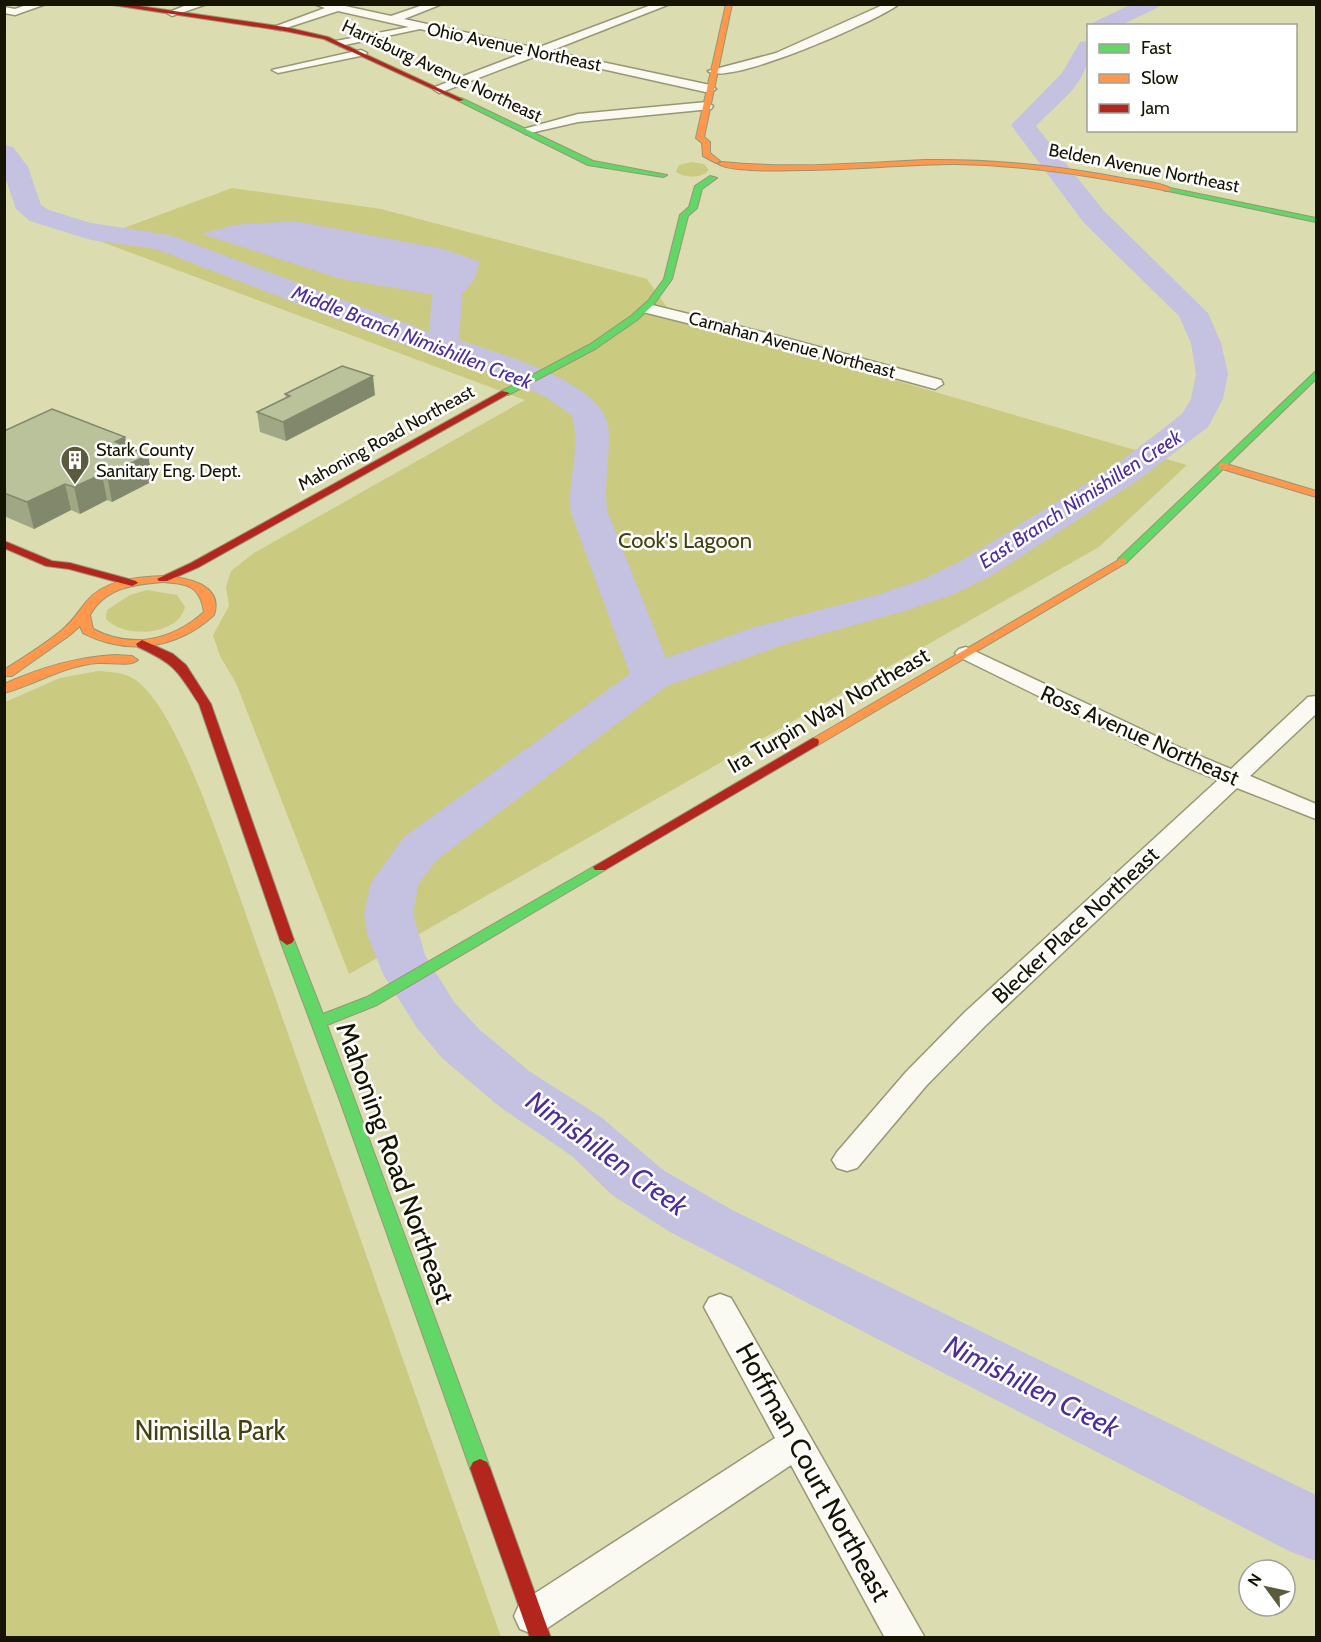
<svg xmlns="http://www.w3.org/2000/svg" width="1321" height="1642" viewBox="0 0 1321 1642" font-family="Cabin,sans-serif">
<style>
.green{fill:#caca81}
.water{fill:#c5c1e0}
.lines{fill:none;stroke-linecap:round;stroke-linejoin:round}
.river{fill:#c5c1e0;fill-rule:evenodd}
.street-casing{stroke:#989775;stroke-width:3}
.fast-casing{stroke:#989775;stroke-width:2}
.slow-casing{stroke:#989775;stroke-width:2}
.jam-casing{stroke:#989775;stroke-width:2}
.street{fill:#fafaf3;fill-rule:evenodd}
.fast{fill:#63d668;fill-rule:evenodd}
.slow{fill:#ff974d;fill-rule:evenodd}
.jam{fill:#b3261e;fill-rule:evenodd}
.wall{fill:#9fa784}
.shaded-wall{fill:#82886c}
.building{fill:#b9c29a;stroke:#82886c;stroke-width:1.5}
.labels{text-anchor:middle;stroke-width:5;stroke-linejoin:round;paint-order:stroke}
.far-street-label{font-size:18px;fill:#151400;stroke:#fff}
.far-poi-label{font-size:18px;fill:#151400;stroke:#fff;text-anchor:start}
.far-water-label{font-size:20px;font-style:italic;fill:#4c2ca1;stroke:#fff}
.park-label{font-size:22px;fill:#43420e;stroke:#fff}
.street-label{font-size:22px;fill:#151400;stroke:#fff}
.near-street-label{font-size:27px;fill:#151400;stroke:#fff}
.near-park-label{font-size:27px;fill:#43420e;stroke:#fff}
.near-water-label{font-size:28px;font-style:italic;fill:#4c2ca1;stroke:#fff}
</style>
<rect width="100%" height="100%" fill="#dcdcb1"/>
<path class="green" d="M 691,162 L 704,164 L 709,170 C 701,179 686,178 676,172 L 679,165 Z
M 232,188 L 381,209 L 647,279 L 673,316 L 1187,465 L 1099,547 L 349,974 L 236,683 L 220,656 L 213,635 L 229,606 L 226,587 L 231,571 L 254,553 L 525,400 L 94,239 Z
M 147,590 L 177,595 L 185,607 C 178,636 124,639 106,619 L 107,610 L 130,595 Z
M 98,671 C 111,672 123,672 134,679 C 171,702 210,815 226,858 L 501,1637 L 5,1637 L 5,702 L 60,678 Z"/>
<path class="water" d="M 294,221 L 444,249 L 480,262 L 474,280 L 460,297 L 447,297 L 341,279 L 202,234 L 234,225 Z"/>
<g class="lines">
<path class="river" d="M 1132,4 L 1160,4 L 1157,8 L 1119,26 L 1091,26 L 1094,22 Z
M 1088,41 C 1093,81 1062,99 1036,126 L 1104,211 L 1208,313 L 1221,343 L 1228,374 L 1223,399 L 1208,427 L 1140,479 L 991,576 L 952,595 L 905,611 L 783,645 L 667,686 L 438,859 L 419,883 L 413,914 L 425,955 L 454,1002 L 480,1030 L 529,1071 L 601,1117 L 663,1170 L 732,1210 L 1316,1495 L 1316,1561 L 1291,1552 L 670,1232 L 612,1195 L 572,1156 L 500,1107 L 442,1058 L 417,1028 L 384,976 L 367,934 L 364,914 L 371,883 L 404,837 L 630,674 L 571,513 C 566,481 583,445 571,415 L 544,396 L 493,373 L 399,343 L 156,249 L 91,240 L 30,221 L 16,209 L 4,174 L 4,145 L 13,147 L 28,167 L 41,205 L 49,210 L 91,223 L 170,235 L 429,332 L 432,297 L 437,291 L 447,288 L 457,291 L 462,297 L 459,340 C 497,353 601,381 608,426 C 612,455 602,484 608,513 L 666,658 L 755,627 L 877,595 L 924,579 L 963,560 L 1116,465 L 1182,414 L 1191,399 L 1196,374 L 1191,343 L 1179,316 L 1084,223 L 1011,125 L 1062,73 L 1080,42 Z"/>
<g class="street-casing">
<path id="street" d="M 29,4 L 46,4 L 15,15 L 4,13 L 4,7 L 15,9 Z
M 189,4 L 207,4 L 172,16 L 167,13 Z
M 314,4 L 336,4 L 391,16 L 426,4 L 442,4 L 404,19 L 537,48 L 654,4 L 670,4 L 550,51 L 710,85 L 716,89 L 710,93 L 539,55 L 439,93 L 433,89 L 435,87 L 526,52 L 420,29 L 340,46 L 335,43 L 336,41 L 409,27 L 338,11 L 280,30 L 271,28 L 325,8 Z
M 885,4 L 899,4 C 878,21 727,87 708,71 L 776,53 Z
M 361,50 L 367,53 L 365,55 L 278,73 L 272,70 Z
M 707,102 L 713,106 L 711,109 L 578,122 L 526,134 L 520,130 L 578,114 Z
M 648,304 L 778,336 L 941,380 L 943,384 L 935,389 L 767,343 L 643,312 L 640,309 Z
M 966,647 L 1183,749 L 1231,769 L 1308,697 L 1316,696 L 1316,714 L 1250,776 L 1316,804 L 1316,819 L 1237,788 L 985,1026 L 926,1086 L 857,1168 L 847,1171 L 837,1168 L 832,1160 L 837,1152 L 906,1072 L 965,1012 L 1218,780 L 1167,759 L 959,657 L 955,653 L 959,649 Z
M 720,1294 L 731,1298 L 925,1638 L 885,1638 L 791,1465 L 546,1629 L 533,1634 L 520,1629 L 514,1616 L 520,1603 L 775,1438 L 704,1307 L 709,1298 Z"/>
</g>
<g class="fast-casing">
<path id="fast" d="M 461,98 L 593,161 L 667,175 L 663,177 L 588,165 L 459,101 Z
M 710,176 L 717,178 L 702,189 L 697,208 L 688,216 L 672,279 L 654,304 L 637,320 L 595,349 L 508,395 L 502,395 L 502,391 L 589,345 L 631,316 L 648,301 L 664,279 L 680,215 L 689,207 L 695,186 Z
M 1165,187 L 1316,218 L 1316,222 L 1168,191 L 1165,191 Z
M 1316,371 L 1316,379 L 1126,563 L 1118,563 L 1118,559 Z
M 600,863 L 605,864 L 607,867 L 605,870 L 377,1005 L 327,1025 L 490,1468 L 487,1474 L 480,1477 L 473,1474 L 470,1468 L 339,1098 L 280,940 L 287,935 L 294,940 L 323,1014 L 367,997 Z"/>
</g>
<g class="slow-casing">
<path id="slow" d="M 726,4 L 732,4 L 704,137 L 710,142 L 710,153 L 720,161 L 716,163 L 703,156 L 702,143 L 696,138 Z
M 926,160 C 994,159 1061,166 1127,179 C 1141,181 1160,182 1172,189 L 1168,191 C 1098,177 1027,165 955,164 C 905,164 855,170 804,170 C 785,170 733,173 718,164 L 722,162 C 790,169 858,163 926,160 Z
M 1223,463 L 1316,491 L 1316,497 L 1219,468 L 1219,464 Z
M 1122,558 L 1126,559 L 1126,563 L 818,745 L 813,746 L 807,742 Z
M 163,576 C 185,577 224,584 214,615 C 177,649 128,656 83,633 L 80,626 L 70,635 L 12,676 L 4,676 L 4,670 C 24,657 44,645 62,630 C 72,622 78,612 86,602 C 104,580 136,577 163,576 ZM 163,582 C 187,584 200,585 204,612 C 172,641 131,649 93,629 L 90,615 C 105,588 134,584 163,582 Z
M 115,655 L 132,656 L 138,660 C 130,667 109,662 97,663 C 64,666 36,684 4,693 L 4,684 C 40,668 75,657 115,655 Z"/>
</g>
<g class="jam-casing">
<path id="jam" d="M 106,4 L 125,4 L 285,27 L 328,37 L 464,100 L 459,101 L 324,39 L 285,31 Z
M 502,391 L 510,393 L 199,567 L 167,581 L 159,581 L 157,579 L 191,563 Z
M 4,541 L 52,561 L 70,563 L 136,581 L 138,583 L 132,586 L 69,569 L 46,566 L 4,548 Z
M 142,640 L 173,654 L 186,665 L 211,704 L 294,940 L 292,943 L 287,945 L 280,940 L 199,704 C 177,670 175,664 138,647 L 136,644 Z
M 813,738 L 818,739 L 819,742 L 818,745 L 605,870 L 595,870 L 593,867 Z
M 480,1459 L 487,1462 L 490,1468 L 551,1638 L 530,1638 L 470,1468 L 473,1462 Z"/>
</g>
<use href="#street" class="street"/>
<use href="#fast" class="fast"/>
<use href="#slow" class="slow"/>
<use href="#jam" class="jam"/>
</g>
<path class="wall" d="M 285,394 L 375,395 L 286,441 L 260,432 L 257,412 L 286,398 Z
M 4,431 L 127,447 L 153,481 L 112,502 L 107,500 L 80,514 L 71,510 L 34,529 L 4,516 Z"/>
<path class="shaded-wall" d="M 373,376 L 375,395 L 286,441 L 283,422 Z
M 125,437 L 131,462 L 115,442 Z
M 148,455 L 153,481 L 112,502 L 107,475 Z
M 102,474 L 107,500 L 80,514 L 74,487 Z
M 65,484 L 71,510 L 34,529 L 27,502 Z"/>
<path class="building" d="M 342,366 L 373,376 L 283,422 L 257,412 L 290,396 L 285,394 Z
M 52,409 L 125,437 L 115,442 L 148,455 L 107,475 L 102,474 L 74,487 L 65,484 L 27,502 L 4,493 L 4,431 Z"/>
<defs>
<g id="building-pin" transform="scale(1.5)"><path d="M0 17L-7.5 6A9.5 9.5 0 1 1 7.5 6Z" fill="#5b5a3e" stroke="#fff"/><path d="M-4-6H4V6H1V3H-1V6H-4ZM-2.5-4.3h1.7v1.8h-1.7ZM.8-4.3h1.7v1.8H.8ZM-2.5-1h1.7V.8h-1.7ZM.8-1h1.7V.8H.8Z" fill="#fff"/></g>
</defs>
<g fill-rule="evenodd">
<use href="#building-pin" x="75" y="460"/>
</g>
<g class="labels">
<g class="far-street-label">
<text transform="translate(514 47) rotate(12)" y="6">Ohio Avenue Northeast</text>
<text transform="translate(442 71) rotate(25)" y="6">Harrisburg Avenue Northeast</text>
<text transform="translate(1144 168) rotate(11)" y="6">Belden Avenue Northeast</text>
<text transform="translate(792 345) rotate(15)" y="6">Carnahan Avenue Northeast</text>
<text transform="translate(386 438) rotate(-29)" y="6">Mahoning Road Northeast</text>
</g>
<g class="far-poi-label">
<text x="96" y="456">Stark County<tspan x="96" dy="21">Sanitary Eng. Dept.</tspan></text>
</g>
<g class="far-water-label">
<text transform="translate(412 337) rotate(21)" y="7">Middle Branch Nimishillen Creek</text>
<text transform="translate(1080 499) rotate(-33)" y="7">East Branch Nimishillen Creek</text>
</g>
<g class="park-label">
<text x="685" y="548">Cook's Lagoon</text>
</g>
<g class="street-label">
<text transform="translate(828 710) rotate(-30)" y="8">Ira Turpin Way Northeast</text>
<text transform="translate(1140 735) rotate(24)" y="8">Ross Avenue Northeast</text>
<text transform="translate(1075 925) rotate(-43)" y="8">Blecker Place Northeast</text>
</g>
<g class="near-street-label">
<text transform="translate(395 1163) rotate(70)" y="9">Mahoning Road Northeast</text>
<text transform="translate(813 1472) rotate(61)" y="9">Hoffman Court Northeast</text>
</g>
<g class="near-park-label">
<text x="210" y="1440">Nimisilla Park</text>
</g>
<g class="near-water-label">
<text transform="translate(607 1153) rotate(36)" y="10">Nimishillen Creek</text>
<text transform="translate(1032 1386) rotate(27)" y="10">Nimishillen Creek</text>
</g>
</g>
<rect width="1321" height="1642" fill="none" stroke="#151400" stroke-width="12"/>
<rect x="1087" y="24" width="210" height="108" fill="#ffffff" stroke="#a1a199" stroke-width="1.5"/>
<rect x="1099" y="44" width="30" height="9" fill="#63d668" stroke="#a1a199" stroke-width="1.5"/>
<text x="1141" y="54" font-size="18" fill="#151400">Fast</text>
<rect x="1099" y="74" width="30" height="9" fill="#ff974d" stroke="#a1a199" stroke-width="1.5"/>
<text x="1141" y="84" font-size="18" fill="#151400">Slow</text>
<rect x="1099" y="104" width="30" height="9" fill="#b3261e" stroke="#a1a199" stroke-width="1.5"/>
<text x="1141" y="114" font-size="18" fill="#151400">Jam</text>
<g transform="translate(1267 1588) rotate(303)"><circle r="28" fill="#ffffff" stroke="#a1a199" stroke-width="1.5"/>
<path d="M0-4.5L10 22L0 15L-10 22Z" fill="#5b5a3e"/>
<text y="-9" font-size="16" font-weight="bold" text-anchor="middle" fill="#151400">N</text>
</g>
</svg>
